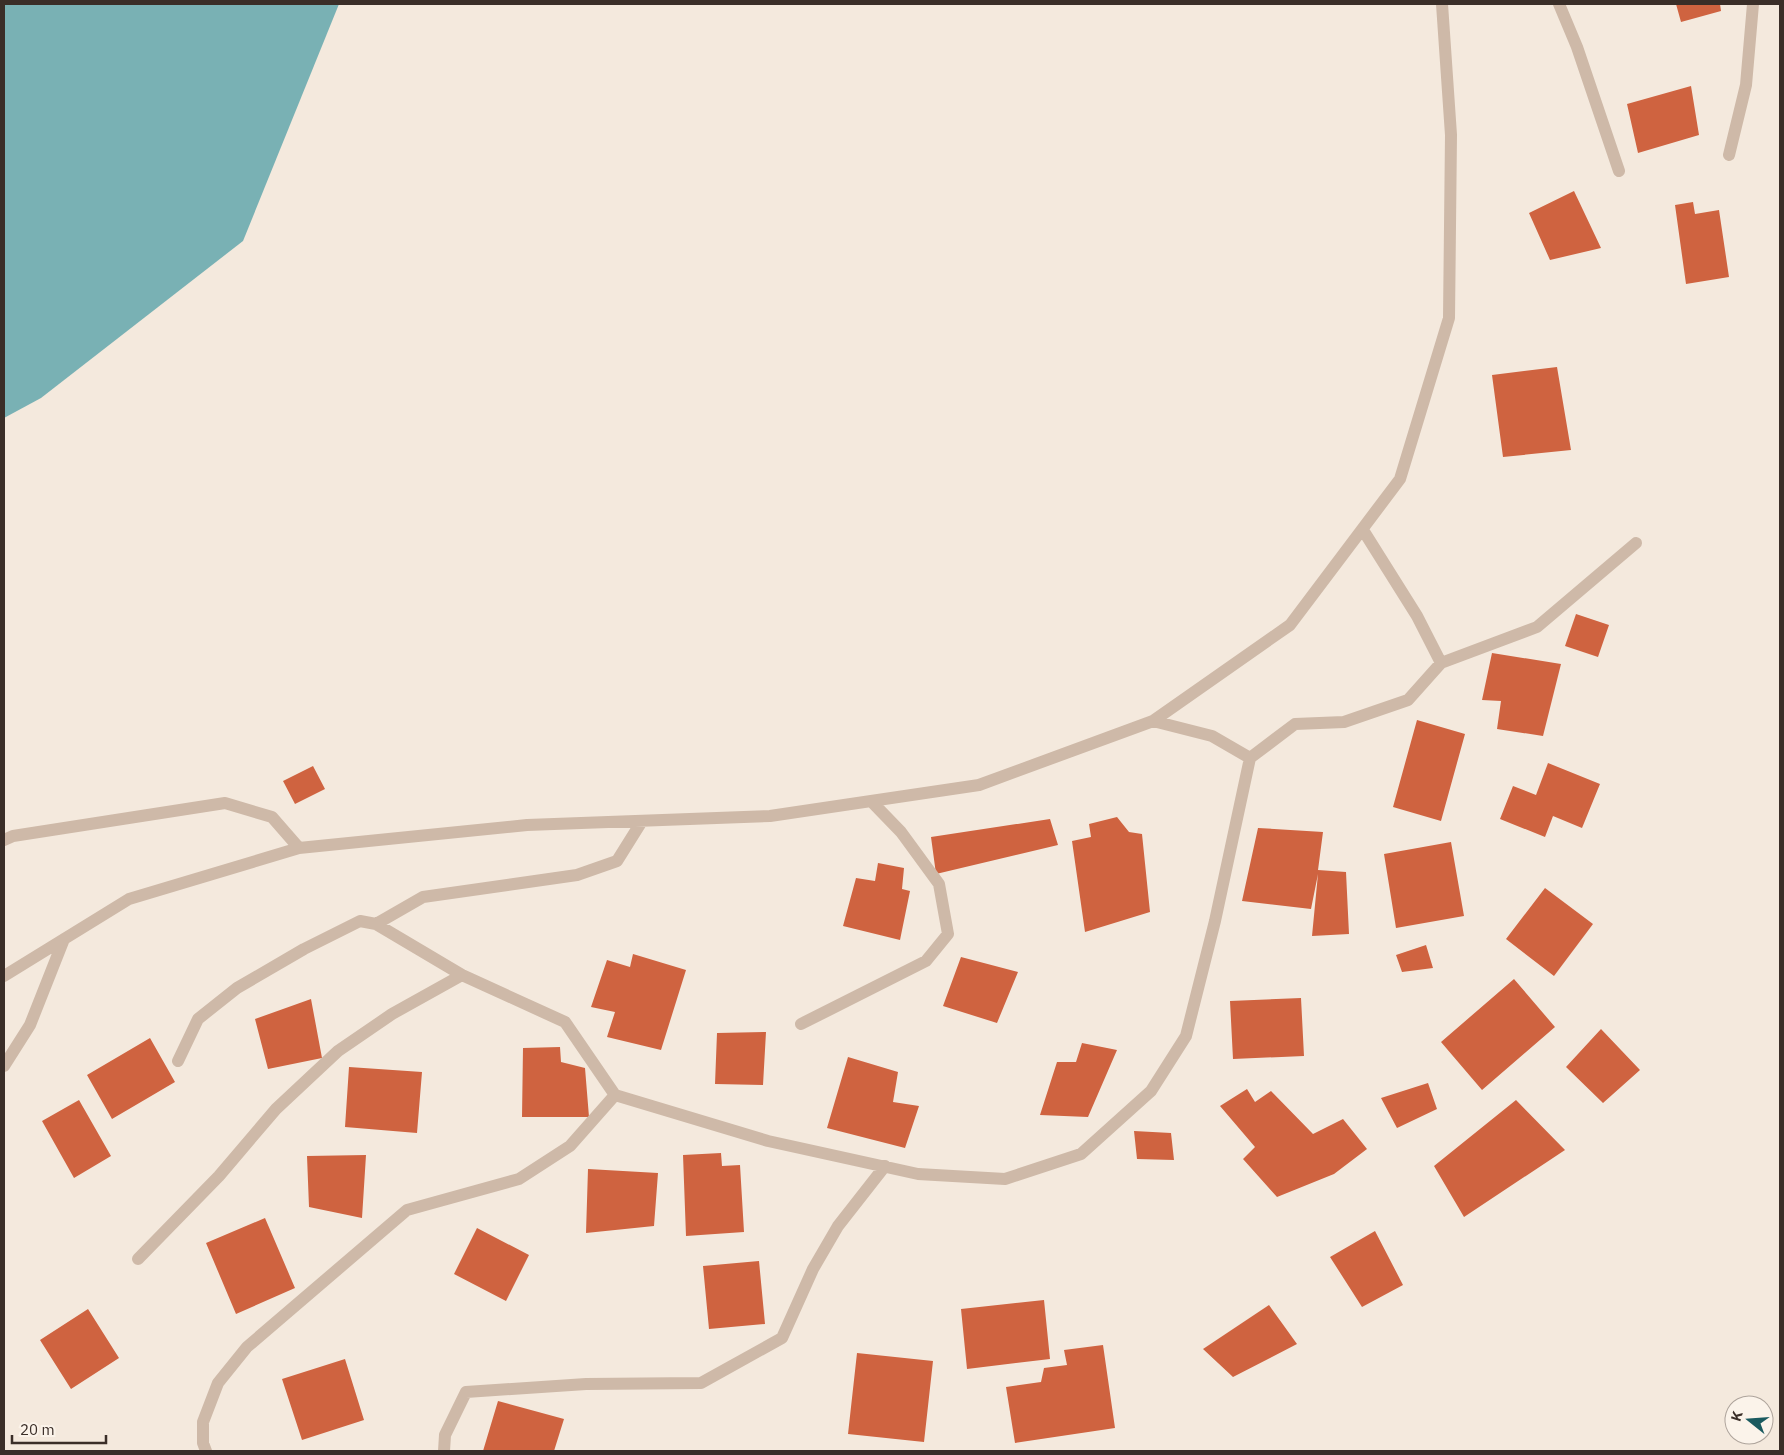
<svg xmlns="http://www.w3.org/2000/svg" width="1784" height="1455" viewBox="0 0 1784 1455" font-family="'IBM Plex Sans',sans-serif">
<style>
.water{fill:#79b1b4}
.building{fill:#cf6340}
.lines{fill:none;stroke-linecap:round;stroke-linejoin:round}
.minor{stroke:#ceb9a8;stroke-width:12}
</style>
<rect width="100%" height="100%" fill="#f4e9dd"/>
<path class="water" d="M 4,4 L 339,4 L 243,241 L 41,398 L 4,418 Z"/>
<path class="building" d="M 1676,4 L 1720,4 L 1721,11 L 1681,22 Z
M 1691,86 L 1699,135 L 1638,153 L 1627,104 Z
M 1574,191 L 1601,248 L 1550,260 L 1529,213 Z
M 1693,202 L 1695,214 L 1719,210 L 1729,277 L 1686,284 L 1675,205 Z
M 1557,367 L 1571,450 L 1503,457 L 1492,375 Z
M 1576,614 L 1609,625 L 1598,657 L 1565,646 Z
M 1492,653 L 1561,664 L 1543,736 L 1497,729 L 1501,701 L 1482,700 Z
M 1417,720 L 1465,734 L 1441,821 L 1393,807 Z
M 1548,763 L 1600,784 L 1582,828 L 1553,816 L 1545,837 L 1500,819 L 1513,786 L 1536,795 Z
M 313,766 L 325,789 L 295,804 L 283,781 Z
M 1117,817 L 1129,832 L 1142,834 L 1150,912 L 1085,932 L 1072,841 L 1091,837 L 1089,824 Z
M 1050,819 L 1058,845 L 936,874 L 931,837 Z
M 1258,828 L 1323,832 L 1318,870 L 1346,872 L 1349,934 L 1312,936 L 1318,874 L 1311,909 L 1242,901 Z
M 1451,842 L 1464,916 L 1396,928 L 1384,854 Z
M 878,863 L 904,868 L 902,889 L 910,891 L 900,940 L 843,926 L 856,878 L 875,881 Z
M 1545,888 L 1593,924 L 1554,976 L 1506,939 Z
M 1426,945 L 1433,968 L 1402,972 L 1396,955 Z
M 633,954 L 686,970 L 661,1050 L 607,1037 L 615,1012 L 591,1007 L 607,960 L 630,967 Z
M 961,957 L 1018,972 L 997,1023 L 943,1006 Z
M 1514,979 L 1555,1027 L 1482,1090 L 1441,1042 Z
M 1301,998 L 1304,1056 L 1233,1059 L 1230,1001 Z
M 311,999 L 322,1058 L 268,1069 L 255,1019 Z
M 1601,1029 L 1640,1070 L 1603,1103 L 1566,1067 Z
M 766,1032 L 763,1085 L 715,1084 L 717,1033 Z
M 150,1038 L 175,1082 L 112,1119 L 87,1075 Z
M 1082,1043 L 1117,1050 L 1088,1117 L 1040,1115 L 1057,1062 L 1076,1062 Z
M 560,1047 L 561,1062 L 585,1068 L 589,1117 L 522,1117 L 523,1048 Z
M 848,1057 L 898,1072 L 893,1102 L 919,1106 L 905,1148 L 827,1128 Z
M 349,1067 L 422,1072 L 417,1133 L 345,1127 Z
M 1428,1083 L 1437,1109 L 1397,1128 L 1381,1098 Z
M 1247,1089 L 1255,1102 L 1271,1091 L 1313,1134 L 1343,1119 L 1367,1149 L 1334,1174 L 1277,1197 L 1243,1159 L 1255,1147 L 1220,1106 Z
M 79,1100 L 111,1156 L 74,1178 L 42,1121 Z
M 1516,1100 L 1565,1150 L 1464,1217 L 1434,1166 Z
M 1134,1131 L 1171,1133 L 1174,1160 L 1137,1159 Z
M 721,1153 L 722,1166 L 740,1165 L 744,1232 L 686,1236 L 683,1155 Z
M 366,1155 L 362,1218 L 309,1207 L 307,1156 Z
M 588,1169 L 658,1173 L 654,1226 L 586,1233 Z
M 265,1218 L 295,1288 L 236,1314 L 206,1243 Z
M 477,1228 L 529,1255 L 506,1301 L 454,1274 Z
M 1375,1231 L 1403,1285 L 1362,1307 L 1330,1257 Z
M 759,1261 L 765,1324 L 709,1329 L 703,1266 Z
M 1044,1300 L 1050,1359 L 967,1369 L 961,1309 Z
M 1269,1305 L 1297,1344 L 1233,1377 L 1203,1349 Z
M 88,1309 L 119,1358 L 71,1389 L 40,1340 Z
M 1103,1345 L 1115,1428 L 1015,1443 L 1006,1387 L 1041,1382 L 1044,1368 L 1067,1365 L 1064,1350 Z
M 857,1353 L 933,1361 L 924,1442 L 848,1434 Z
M 345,1359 L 364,1420 L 302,1440 L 282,1379 Z
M 498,1401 L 564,1419 L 554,1451 L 483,1451 Z"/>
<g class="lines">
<path class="minor" d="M 1559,4 L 1577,47 L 1619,171
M 1729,155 L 1746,85 L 1753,4
M 1441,663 L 1537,627 L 1636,543
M 1250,758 L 1295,724 L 1344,722 L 1408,700 L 1441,663 L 1417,616 L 1363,530
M 4,840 L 13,836 L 225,803 L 272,817 L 299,848
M 376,924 L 423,897 L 577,875 L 617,861 L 642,821
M 4,976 L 129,899 L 299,848 L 527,825 L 770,816 L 871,801 L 979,785 L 1153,721 L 1290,625 L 1400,479 L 1449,318 L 1451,135 L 1442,4
M 801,1024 L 926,961 L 948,934 L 939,884 L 901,832 L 871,801
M 178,1061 L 198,1019 L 237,988 L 304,949 L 360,921 L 376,924 L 462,975 L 565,1022 L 615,1095 L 768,1141 L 918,1174 L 1005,1179 L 1081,1154 L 1151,1091 L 1186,1036 L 1215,921 L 1250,758 L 1212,736 L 1153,721
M 4,1066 L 30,1025 L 64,939
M 138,1259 L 219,1176 L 276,1109 L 338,1051 L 392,1014 L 462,975
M 206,1451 L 203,1443 L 203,1422 L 218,1383 L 247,1347 L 407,1210 L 519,1179 L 570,1146 L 615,1095
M 444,1451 L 445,1435 L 466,1392 L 586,1384 L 701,1383 L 782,1338 L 813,1269 L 838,1226 L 885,1166"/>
</g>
<rect width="1784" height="1455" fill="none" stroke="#3a2e28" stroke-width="10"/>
<g transform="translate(1749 1420) rotate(287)"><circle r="24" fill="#fbf3ea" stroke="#aea49c"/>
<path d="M0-4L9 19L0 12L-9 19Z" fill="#1a5a5f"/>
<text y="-8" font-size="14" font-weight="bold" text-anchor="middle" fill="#3a2e28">K</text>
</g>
<path d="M12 1435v8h94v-8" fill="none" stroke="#3a2e28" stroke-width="2.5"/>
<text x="20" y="1435" font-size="15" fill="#3a2e28" stroke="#fbf3ea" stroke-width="4" paint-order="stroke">20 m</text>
</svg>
